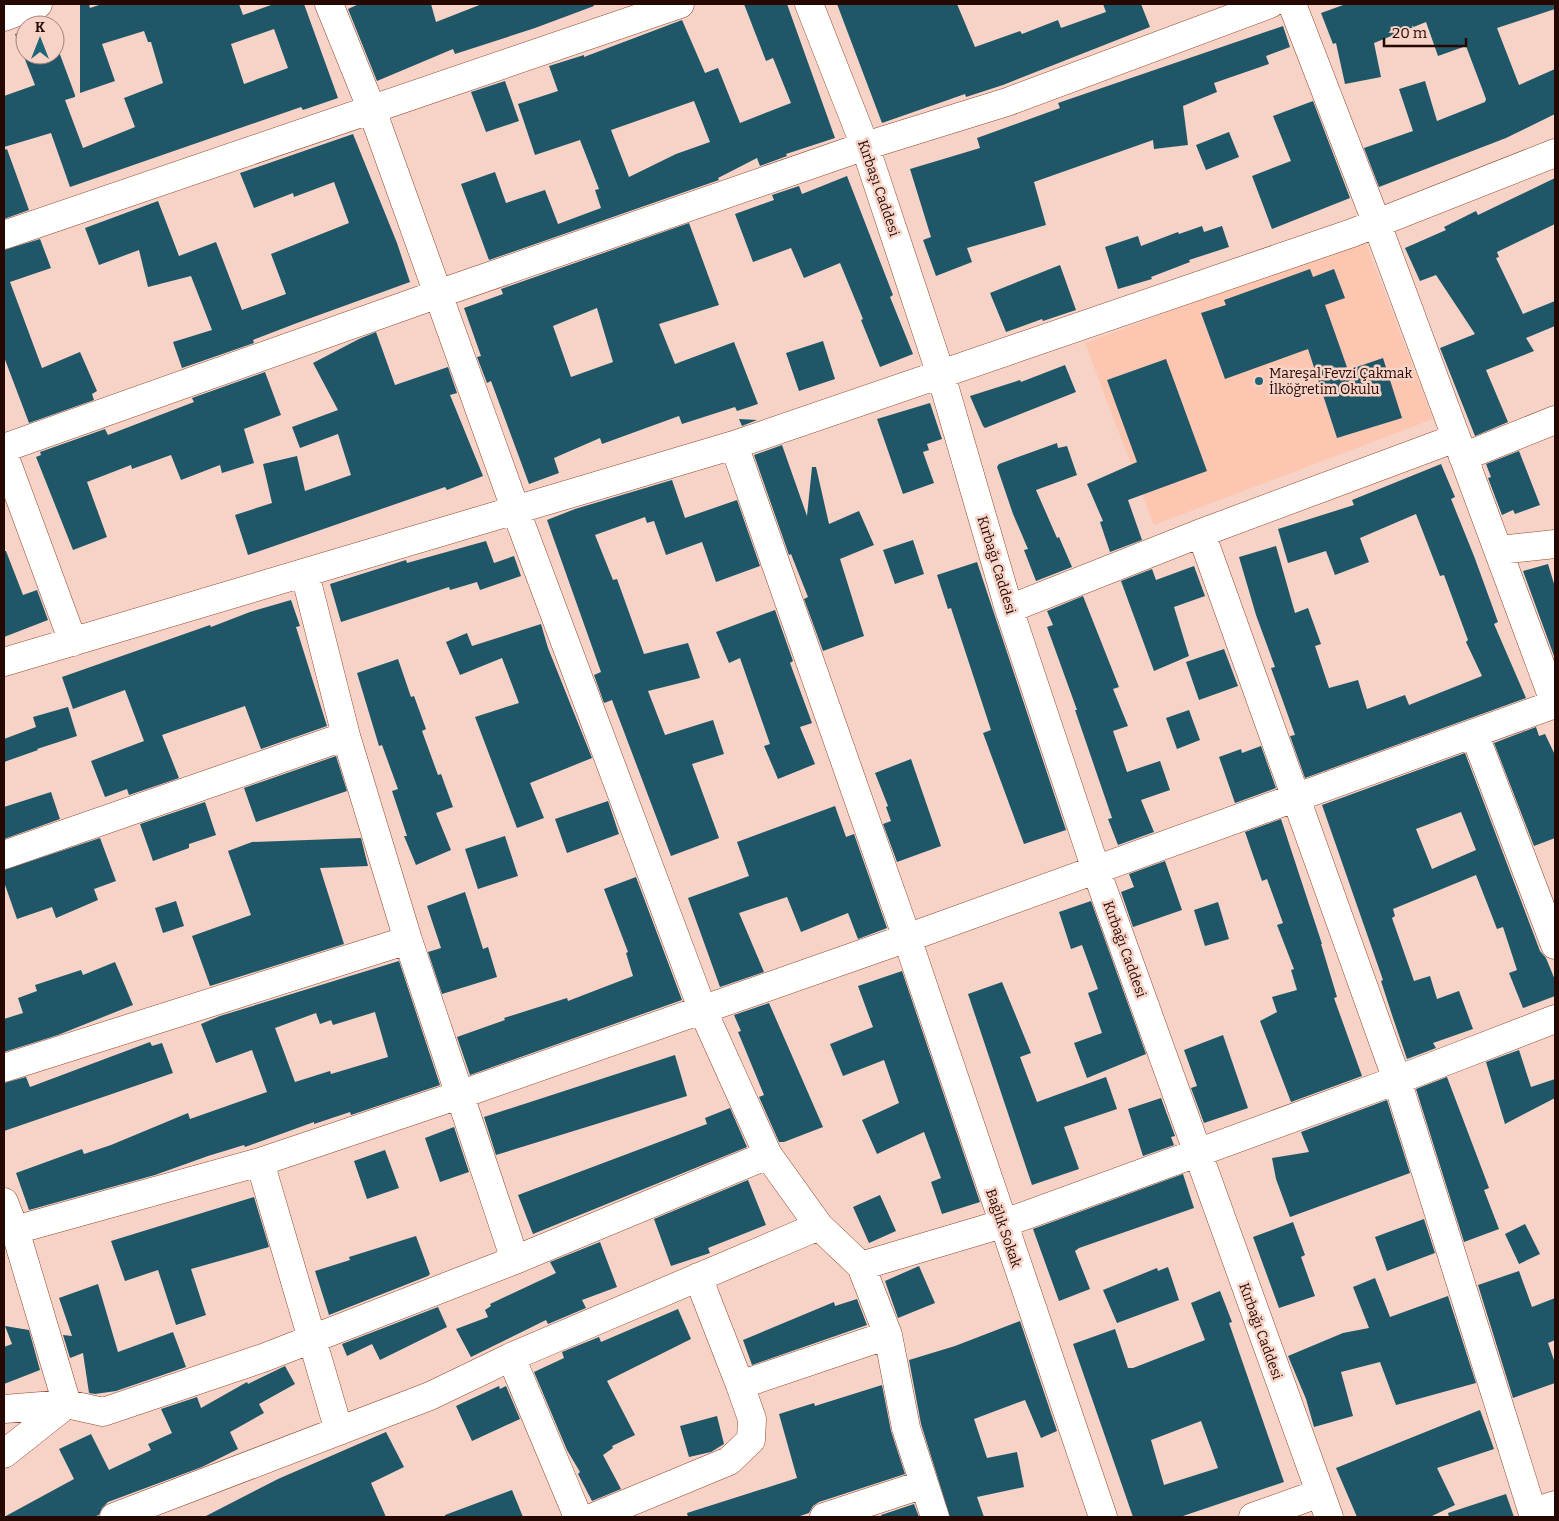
<svg xmlns="http://www.w3.org/2000/svg" width="1559" height="1521" viewBox="0 0 1559 1521" font-family="Bitter,serif">
<style>
.built{fill:#fdc6b1}
.building{fill:#1f5768;fill-rule:evenodd}
.lines{fill:none;stroke-linecap:round;stroke-linejoin:round}
.minor-casing{stroke:#90472b;stroke-width:29}
.minor{stroke:#fff;stroke-width:28}
.poi-dot{fill:#216377;stroke:#f6d3c6;stroke-width:2}
.labels{text-anchor:middle;stroke-width:5;stroke-linejoin:round;paint-order:stroke}
.street-label{font-size:14px;fill:#250801;stroke:#f6d3c6}
.poi-label{font-size:14px;fill:#250801;stroke:#f6d3c6;text-anchor:start}
</style>
<rect width="100%" height="100%" fill="#f6d3c6"/>
<path class="built" d="M 1364,238 L 1433,419 L 1154,525 L 1085,343 Z"/>
<path class="building" d="M 80,4 L 89,4 L 90,8 L 102,4 L 239,4 L 243,15 L 274,4 L 304,4 L 338,98 L 303,110 L 301,107 L 70,187 L 51,133 L 4,147 L 4,96 L 35,85 L 15,34 L 25,31 L 25,55 L 55,55 L 55,41 L 75,95 L 75,97 L 65,100 L 83,148 L 135,127 L 124,98 L 163,83 L 151,42 L 148,42 L 144,31 L 102,44 L 115,81 L 80,93 ZM 274,29 L 288,68 L 244,84 L 231,44 Z
M 359,4 L 431,4 L 436,22 L 482,4 L 593,4 L 594,6 L 535,28 L 455,54 L 453,49 L 377,81 L 348,9 Z
M 744,4 L 787,4 L 835,138 L 786,154 L 787,156 L 760,166 L 757,158 L 718,178 L 719,180 L 489,260 L 461,184 L 495,172 L 506,203 L 545,190 L 558,224 L 601,208 L 595,190 L 599,189 L 580,140 L 535,155 L 518,104 L 558,91 L 549,66 L 584,55 L 584,57 L 682,20 L 705,73 L 718,68 L 740,123 L 791,103 L 773,58 L 766,61 ZM 694,101 L 710,142 L 676,154 L 629,177 L 611,130 Z
M 837,4 L 957,4 L 975,47 L 1020,31 L 1022,34 L 1058,20 L 1061,28 L 1106,12 L 1103,4 L 1141,4 L 1150,27 L 1003,85 L 966,97 L 965,94 L 882,123 Z
M 1346,4 L 1555,4 L 1555,9 L 1497,28 L 1519,85 L 1555,69 L 1555,114 L 1506,138 L 1379,187 L 1364,148 L 1413,131 L 1399,89 L 1425,81 L 1437,121 L 1485,102 L 1486,99 L 1466,46 L 1438,56 L 1426,22 L 1374,43 L 1381,77 L 1345,84 L 1336,43 L 1333,44 L 1321,13 Z
M 1283,26 L 1290,47 L 1266,56 L 1269,64 L 1214,83 L 1217,92 L 1183,106 L 1188,145 L 1154,149 L 1153,140 L 1034,182 L 1046,225 L 967,248 L 972,262 L 936,276 L 923,240 L 931,237 L 910,169 L 980,148 L 977,138 L 1060,108 L 1058,103 Z
M 505,81 L 519,121 L 486,132 L 471,92 Z
M 1313,101 L 1350,198 L 1272,229 L 1252,176 L 1291,161 L 1273,116 Z
M 1229,132 L 1239,157 L 1206,170 L 1196,145 Z
M 353,134 L 397,243 L 410,282 L 297,323 L 253,340 L 254,343 L 182,368 L 173,342 L 212,330 L 191,276 L 148,287 L 139,250 L 99,265 L 85,228 L 158,201 L 179,256 L 216,242 L 242,310 L 286,294 L 271,254 L 349,223 L 334,182 L 294,197 L 293,193 L 254,208 L 240,173 Z
M 7,149 L 29,210 L 4,219 L 4,150 Z
M 847,176 L 893,295 L 890,297 L 913,354 L 880,367 L 861,320 L 863,319 L 840,263 L 804,278 L 791,248 L 753,262 L 735,214 L 774,200 L 772,195 L 799,186 L 802,194 Z
M 1555,178 L 1555,224 L 1497,252 L 1499,257 L 1496,258 L 1523,314 L 1555,301 L 1555,326 L 1526,338 L 1534,351 L 1486,370 L 1508,422 L 1475,436 L 1440,348 L 1475,334 L 1436,275 L 1420,281 L 1405,248 L 1446,230 L 1444,227 L 1476,211 L 1478,215 Z
M 689,223 L 719,305 L 659,324 L 675,364 L 734,342 L 758,404 L 737,411 L 735,407 L 682,424 L 679,416 L 602,444 L 600,438 L 554,458 L 559,473 L 529,484 L 491,381 L 487,383 L 477,357 L 481,356 L 464,308 L 503,294 L 501,289 ZM 597,308 L 613,362 L 571,377 L 553,326 Z
M 1202,226 L 1204,232 L 1222,226 L 1229,247 L 1189,260 L 1190,262 L 1151,277 L 1152,279 L 1118,289 L 1105,247 L 1138,236 L 1141,246 L 1178,232 L 1179,234 Z
M 40,239 L 51,268 L 10,282 L 42,368 L 80,352 L 97,391 L 92,394 L 94,400 L 29,423 L 4,357 L 4,250 Z
M 1060,265 L 1076,310 L 1043,321 L 1042,319 L 1006,332 L 990,293 Z
M 1310,269 L 1313,277 L 1334,269 L 1345,298 L 1325,305 L 1348,370 L 1383,358 L 1402,418 L 1337,438 L 1308,349 L 1225,379 L 1201,313 L 1226,305 L 1224,300 Z
M 376,332 L 395,385 L 448,367 L 457,393 L 450,395 L 483,476 L 447,490 L 445,487 L 248,555 L 235,515 L 272,503 L 263,464 L 297,456 L 305,491 L 351,475 L 338,434 L 300,448 L 292,427 L 338,410 L 313,363 L 359,339 Z
M 823,341 L 835,379 L 799,391 L 786,353 Z
M 1166,359 L 1207,471 L 1128,500 L 1142,540 L 1110,552 L 1100,522 L 1103,521 L 1087,484 L 1137,462 L 1107,380 Z
M 1065,365 L 1076,392 L 985,428 L 983,426 L 970,396 L 1020,380 L 1021,382 Z
M 265,372 L 281,415 L 244,429 L 254,463 L 222,473 L 220,465 L 181,480 L 171,455 L 132,469 L 131,465 L 87,482 L 107,537 L 73,550 L 36,457 L 41,455 L 40,452 L 105,429 L 108,435 L 194,402 L 192,398 Z
M 930,403 L 942,439 L 927,444 L 929,450 L 923,452 L 934,483 L 903,494 L 877,419 Z
M 739,419 L 757,420 L 742,426 Z
M 1057,443 L 1058,448 L 1067,446 L 1077,475 L 1036,490 L 1057,538 L 1059,537 L 1072,567 L 1036,581 L 1024,550 L 1028,549 L 1013,514 L 997,467 L 999,464 Z
M 782,445 L 807,516 L 812,467 L 816,467 L 829,524 L 859,511 L 874,545 L 840,559 L 864,636 L 823,651 L 804,599 L 808,597 L 791,554 L 789,555 L 754,455 Z
M 1519,451 L 1540,505 L 1515,514 L 1513,510 L 1502,515 L 1488,478 L 1491,477 L 1486,464 Z
M 1441,464 L 1455,497 L 1451,499 L 1474,556 L 1498,622 L 1494,624 L 1526,698 L 1305,778 L 1290,736 L 1295,735 L 1271,668 L 1275,667 L 1256,615 L 1239,557 L 1276,546 L 1295,613 L 1308,608 L 1321,644 L 1315,646 L 1329,688 L 1358,680 L 1367,709 L 1405,695 L 1409,705 L 1482,676 L 1466,642 L 1468,640 L 1444,575 L 1440,576 L 1416,514 L 1360,538 L 1369,562 L 1335,575 L 1326,551 L 1288,563 L 1278,529 L 1354,505 L 1352,500 Z
M 672,480 L 685,518 L 737,500 L 760,566 L 716,582 L 702,542 L 666,555 L 654,521 L 647,523 L 645,517 L 595,535 L 613,580 L 617,579 L 644,654 L 688,643 L 700,678 L 648,691 L 665,735 L 713,720 L 724,754 L 692,764 L 719,838 L 671,856 L 612,700 L 604,703 L 594,675 L 601,672 L 547,520 L 575,509 Z
M 913,540 L 924,574 L 895,584 L 883,550 Z
M 486,541 L 494,563 L 514,556 L 521,576 L 480,590 L 477,582 L 450,590 L 449,587 L 341,622 L 330,584 L 406,560 L 407,563 Z
M 4,551 L 6,551 L 23,595 L 37,590 L 48,620 L 4,637 Z
M 977,562 L 1066,830 L 1024,844 L 983,733 L 991,730 L 951,608 L 948,609 L 937,575 Z
M 1548,564 L 1555,587 L 1554,656 L 1523,571 Z
M 1194,566 L 1205,596 L 1174,607 L 1189,656 L 1154,671 L 1121,581 L 1152,569 L 1156,580 Z
M 1083,596 L 1119,687 L 1113,689 L 1128,726 L 1113,731 L 1127,772 L 1160,761 L 1170,790 L 1141,800 L 1154,832 L 1118,845 L 1108,819 L 1112,818 L 1075,710 L 1077,710 L 1047,627 L 1053,625 L 1047,611 Z
M 291,600 L 300,626 L 296,627 L 327,726 L 261,749 L 245,706 L 162,735 L 179,778 L 129,795 L 127,789 L 105,797 L 91,761 L 144,741 L 125,690 L 73,709 L 62,677 L 210,625 L 211,627 L 250,612 Z
M 775,610 L 793,661 L 790,663 L 812,723 L 800,727 L 815,764 L 778,779 L 764,746 L 770,744 L 740,658 L 729,663 L 716,632 Z
M 541,624 L 548,648 L 592,758 L 530,783 L 544,818 L 517,828 L 475,717 L 519,703 L 502,658 L 460,675 L 446,642 L 467,633 L 472,646 Z
M 1224,649 L 1238,686 L 1199,700 L 1186,662 Z
M 398,659 L 411,697 L 414,696 L 426,729 L 422,731 L 438,775 L 441,774 L 453,807 L 436,813 L 451,850 L 416,865 L 404,836 L 407,836 L 392,791 L 398,789 L 382,745 L 379,746 L 357,673 Z
M 68,707 L 77,736 L 37,749 L 38,750 L 4,762 L 4,739 L 36,727 L 33,717 Z
M 1189,710 L 1200,740 L 1177,749 L 1166,718 Z
M 1536,727 L 1539,736 L 1545,734 L 1555,755 L 1555,838 L 1534,846 L 1494,743 Z
M 1261,746 L 1276,788 L 1235,803 L 1219,757 L 1241,749 L 1242,753 Z
M 1465,753 L 1540,951 L 1546,958 L 1555,980 L 1555,996 L 1523,1008 L 1509,973 L 1517,970 L 1503,927 L 1497,929 L 1476,875 L 1393,909 L 1395,916 L 1392,918 L 1414,981 L 1430,976 L 1437,999 L 1459,991 L 1473,1029 L 1433,1043 L 1436,1048 L 1407,1059 L 1392,1015 L 1381,981 L 1383,980 L 1322,805 ZM 1461,812 L 1476,850 L 1432,869 L 1416,829 Z
M 336,756 L 347,791 L 256,822 L 244,788 Z
M 911,759 L 941,846 L 897,862 L 883,824 L 891,821 L 886,807 L 888,806 L 875,773 Z
M 51,792 L 60,819 L 4,839 L 4,807 Z
M 608,801 L 619,834 L 567,853 L 555,819 Z
M 205,802 L 216,835 L 189,844 L 189,848 L 153,861 L 140,824 Z
M 835,806 L 846,837 L 854,834 L 887,928 L 858,939 L 848,913 L 801,932 L 787,897 L 739,913 L 764,972 L 720,987 L 688,898 L 749,876 L 737,842 Z
M 1281,819 L 1322,944 L 1321,944 L 1337,997 L 1334,998 L 1362,1076 L 1291,1102 L 1260,1021 L 1277,1012 L 1272,997 L 1297,990 L 1291,970 L 1294,969 L 1277,925 L 1283,923 L 1267,879 L 1262,881 L 1245,832 Z
M 505,836 L 518,876 L 478,889 L 465,849 Z
M 100,838 L 116,881 L 94,889 L 98,900 L 56,918 L 52,907 L 17,919 L 4,882 L 4,870 Z
M 361,838 L 368,866 L 320,868 L 344,944 L 210,986 L 192,936 L 251,915 L 228,851 L 252,842 Z
M 1165,861 L 1182,910 L 1133,927 L 1121,892 L 1134,887 L 1129,874 Z
M 636,877 L 682,1000 L 470,1075 L 457,1037 L 505,1020 L 504,1018 L 567,998 L 568,1001 L 633,976 L 626,953 L 628,952 L 604,889 Z
M 465,892 L 483,949 L 488,947 L 497,977 L 442,994 L 428,952 L 441,948 L 427,906 Z
M 176,901 L 184,926 L 163,933 L 155,908 Z
M 1091,901 L 1146,1054 L 1087,1078 L 1074,1043 L 1102,1033 L 1088,993 L 1098,989 L 1082,945 L 1071,949 L 1059,912 Z
M 1218,902 L 1229,939 L 1205,946 L 1194,910 Z
M 399,961 L 440,1085 L 351,1115 L 350,1112 L 314,1124 L 314,1122 L 245,1147 L 244,1145 L 208,1156 L 155,1175 L 29,1210 L 16,1173 L 82,1149 L 84,1154 L 111,1145 L 188,1113 L 190,1119 L 267,1092 L 252,1050 L 216,1063 L 201,1024 L 220,1016 ZM 375,1012 L 388,1057 L 331,1074 L 330,1071 L 295,1082 L 275,1028 L 316,1013 L 320,1024 L 331,1020 L 333,1025 Z
M 115,962 L 133,1005 L 58,1035 L 4,1052 L 4,1019 L 23,1013 L 18,998 L 37,991 L 35,985 L 81,970 L 83,975 Z
M 902,971 L 980,1202 L 942,1214 L 931,1182 L 941,1178 L 924,1132 L 877,1154 L 862,1120 L 899,1103 L 884,1060 L 843,1076 L 830,1044 L 873,1027 L 858,986 Z
M 1002,982 L 1031,1053 L 1020,1057 L 1037,1102 L 1106,1077 L 1117,1109 L 1064,1127 L 1079,1169 L 1032,1185 L 968,994 Z
M 769,1003 L 823,1127 L 784,1142 L 779,1142 L 759,1097 L 764,1095 L 738,1032 L 741,1031 L 734,1015 Z
M 1223,1035 L 1248,1108 L 1204,1123 L 1191,1088 L 1197,1086 L 1184,1050 Z
M 150,1042 L 152,1046 L 162,1043 L 173,1073 L 4,1131 L 4,1083 L 26,1077 L 30,1087 Z
M 1519,1050 L 1531,1087 L 1555,1079 L 1555,1098 L 1505,1124 L 1486,1062 Z
M 675,1055 L 687,1096 L 496,1155 L 484,1117 Z
M 1447,1077 L 1489,1188 L 1484,1190 L 1499,1229 L 1464,1242 L 1416,1089 Z
M 1161,1098 L 1175,1136 L 1171,1137 L 1174,1145 L 1143,1156 L 1128,1109 Z
M 1387,1100 L 1410,1173 L 1290,1217 L 1276,1179 L 1272,1158 L 1309,1152 L 1301,1132 Z
M 730,1108 L 747,1147 L 533,1234 L 518,1195 L 707,1124 L 705,1118 Z
M 454,1127 L 469,1172 L 440,1182 L 425,1138 Z
M 385,1150 L 399,1188 L 367,1199 L 354,1161 Z
M 1183,1174 L 1194,1208 L 1079,1248 L 1075,1251 L 1090,1289 L 1059,1301 L 1033,1229 Z
M 748,1180 L 766,1225 L 708,1248 L 710,1253 L 671,1266 L 654,1219 Z
M 880,1195 L 896,1231 L 869,1243 L 853,1207 Z
M 254,1197 L 269,1247 L 191,1269 L 206,1315 L 176,1325 L 158,1270 L 125,1281 L 111,1241 Z
M 1424,1219 L 1435,1253 L 1387,1271 L 1375,1237 Z
M 1293,1222 L 1305,1255 L 1301,1257 L 1315,1296 L 1279,1308 L 1253,1237 Z
M 1525,1224 L 1540,1254 L 1519,1264 L 1505,1234 Z
M 416,1236 L 430,1274 L 428,1276 L 329,1315 L 315,1271 L 350,1260 L 349,1257 Z
M 600,1242 L 617,1287 L 582,1300 L 586,1308 L 548,1324 L 546,1320 L 471,1357 L 456,1329 L 488,1317 L 485,1310 L 491,1306 L 490,1304 L 556,1273 L 550,1262 Z
M 919,1266 L 935,1303 L 898,1318 L 885,1281 Z
M 1168,1267 L 1179,1300 L 1117,1323 L 1103,1290 L 1157,1268 L 1158,1271 Z
M 1519,1271 L 1532,1307 L 1555,1298 L 1555,1340 L 1548,1343 L 1555,1363 L 1555,1383 L 1513,1398 L 1478,1285 Z
M 1375,1278 L 1390,1317 L 1448,1296 L 1476,1383 L 1396,1405 L 1380,1362 L 1341,1372 L 1353,1416 L 1314,1427 L 1306,1399 L 1288,1356 L 1343,1333 L 1369,1328 L 1353,1287 Z
M 98,1284 L 118,1352 L 173,1332 L 186,1367 L 116,1391 L 95,1394 L 89,1393 L 83,1353 L 70,1358 L 63,1335 L 72,1336 L 59,1298 Z
M 1220,1291 L 1232,1322 L 1229,1323 L 1284,1482 L 1180,1517 L 1133,1517 L 1073,1344 L 1115,1329 L 1128,1368 L 1133,1368 L 1205,1340 L 1191,1303 ZM 1201,1421 L 1218,1468 L 1164,1485 L 1151,1440 Z
M 857,1299 L 867,1325 L 752,1365 L 743,1340 L 834,1302 L 835,1306 Z
M 438,1307 L 447,1327 L 380,1360 L 372,1344 L 347,1356 L 342,1344 Z
M 678,1309 L 691,1339 L 607,1381 L 635,1435 L 612,1446 L 613,1448 L 603,1455 L 621,1489 L 592,1501 L 578,1474 L 580,1472 L 567,1450 L 534,1372 L 564,1358 L 562,1352 L 599,1337 L 601,1342 Z
M 1020,1321 L 1057,1431 L 1041,1438 L 1025,1400 L 974,1419 L 987,1458 L 1017,1452 L 1024,1487 L 977,1497 L 984,1517 L 950,1517 L 921,1424 L 909,1360 L 955,1346 Z
M 5,1326 L 29,1330 L 40,1370 L 4,1384 L 4,1347 L 12,1344 Z
M 285,1366 L 295,1384 L 259,1404 L 264,1413 L 230,1432 L 238,1449 L 202,1467 L 108,1502 L 102,1508 L 99,1515 L 93,1517 L 4,1517 L 74,1479 L 59,1449 L 91,1434 L 109,1470 L 151,1450 L 148,1444 L 172,1433 L 161,1409 L 197,1397 L 201,1408 L 247,1382 L 248,1384 Z
M 882,1385 L 891,1431 L 905,1474 L 819,1502 L 813,1506 L 809,1513 L 797,1517 L 688,1517 L 687,1513 L 797,1478 L 779,1414 L 814,1403 L 815,1406 Z
M 499,1386 L 500,1389 L 506,1386 L 520,1419 L 472,1441 L 456,1406 Z
M 1480,1410 L 1494,1449 L 1437,1468 L 1455,1505 L 1430,1517 L 1357,1517 L 1336,1468 Z
M 717,1416 L 724,1444 L 711,1452 L 689,1457 L 680,1426 Z
M 386,1432 L 404,1467 L 371,1483 L 386,1517 L 204,1517 L 278,1479 Z
M 512,1490 L 523,1517 L 445,1517 L 445,1515 Z
M 1506,1494 L 1514,1517 L 1449,1517 L 1448,1513 Z
M 914,1504 L 919,1517 L 882,1517 L 881,1515 Z"/>
<g class="lines">
<g class="minor-casing">
<path id="minor" d="M 329,4 L 372,110 L 516,511 L 703,1011 L 768,1155 L 819,1226 L 861,1266 L 888,1335 L 906,1428 L 935,1517
M 809,4 L 865,146 L 941,375 L 1009,609 L 1096,870 L 1329,1517
M 1292,4 L 1377,224 L 1555,704
M 4,17 L 38,4
M 4,235 L 680,4
M 734,445 L 907,938 L 1103,1517
M 4,448 L 438,294 L 865,146 L 1007,102 L 1270,4
M 4,455 L 73,642
M 1463,457 L 1555,420
M 1201,533 L 1397,1080 L 1534,1517
M 1499,550 L 1555,544
M 305,574 L 346,736
M 1009,609 L 1201,533 L 1456,438
M 4,662 L 734,445 L 1352,233 L 1555,153
M 1474,733 L 1555,945
M 4,855 L 346,736 L 408,940 L 515,1260 L 768,1155
M 4,1068 L 408,940
M 260,1162 L 339,1431
M 4,1202 L 15,1230 L 67,1404 L 4,1454
M 4,1230 L 15,1230 L 260,1162 L 459,1095 L 907,938 L 1555,704
M 861,1266 L 1002,1224 L 1397,1080 L 1555,1019
M 698,1277 L 740,1385
M 511,1357 L 578,1517
M 4,1409 L 67,1404 L 103,1412 L 263,1358 L 515,1260
M 1533,1512 L 1555,1505
M 114,1517 L 430,1396 L 511,1357 L 819,1226
M 594,1517 L 729,1461 L 751,1440 L 752,1419 L 740,1385 L 888,1335
M 824,1517 L 924,1484
M 1253,1517 L 1320,1493"/>
</g>
<use href="#minor" class="minor"/>
</g>
<circle class="poi-dot" cx="1259" cy="381" r="5"/>
<g class="labels">
<g class="street-label">
<text transform="translate(879 188) rotate(71)" y="5">Kırbaşı Caddesi</text>
<text transform="translate(997 565) rotate(73)" y="5">Kırbağı Caddesi</text>
<text transform="translate(1125 949) rotate(70)" y="5">Kırbağı Caddesi</text>
<text transform="translate(1004 1228) rotate(71)" y="5">Bağlık Sokak</text>
<text transform="translate(1261 1331) rotate(70)" y="5">Kırbağı Caddesi</text>
</g>
<g class="poi-label">
<text x="1269" y="378">Mareşal Fevzi Çakmak<tspan x="1269" dy="16">İlköğretim Okulu</tspan></text>
</g>
</g>
<rect width="1559" height="1521" fill="none" stroke="#250801" stroke-width="10"/>
<g transform="translate(40 40)"><circle r="24" fill="#f6d3c6" stroke="#a28277"/>
<path d="M0-4L9 19L0 12L-9 19Z" fill="#216377"/>
<text y="-8" font-size="14" font-weight="bold" text-anchor="middle" fill="#250801">K</text>
</g>
<path d="M1384 38v8h82v-8" fill="none" stroke="#250801" stroke-width="2.5"/>
<text x="1392" y="38" font-size="15" fill="#250801" stroke="#f6d3c6" stroke-width="4" paint-order="stroke">20 m</text>
</svg>
